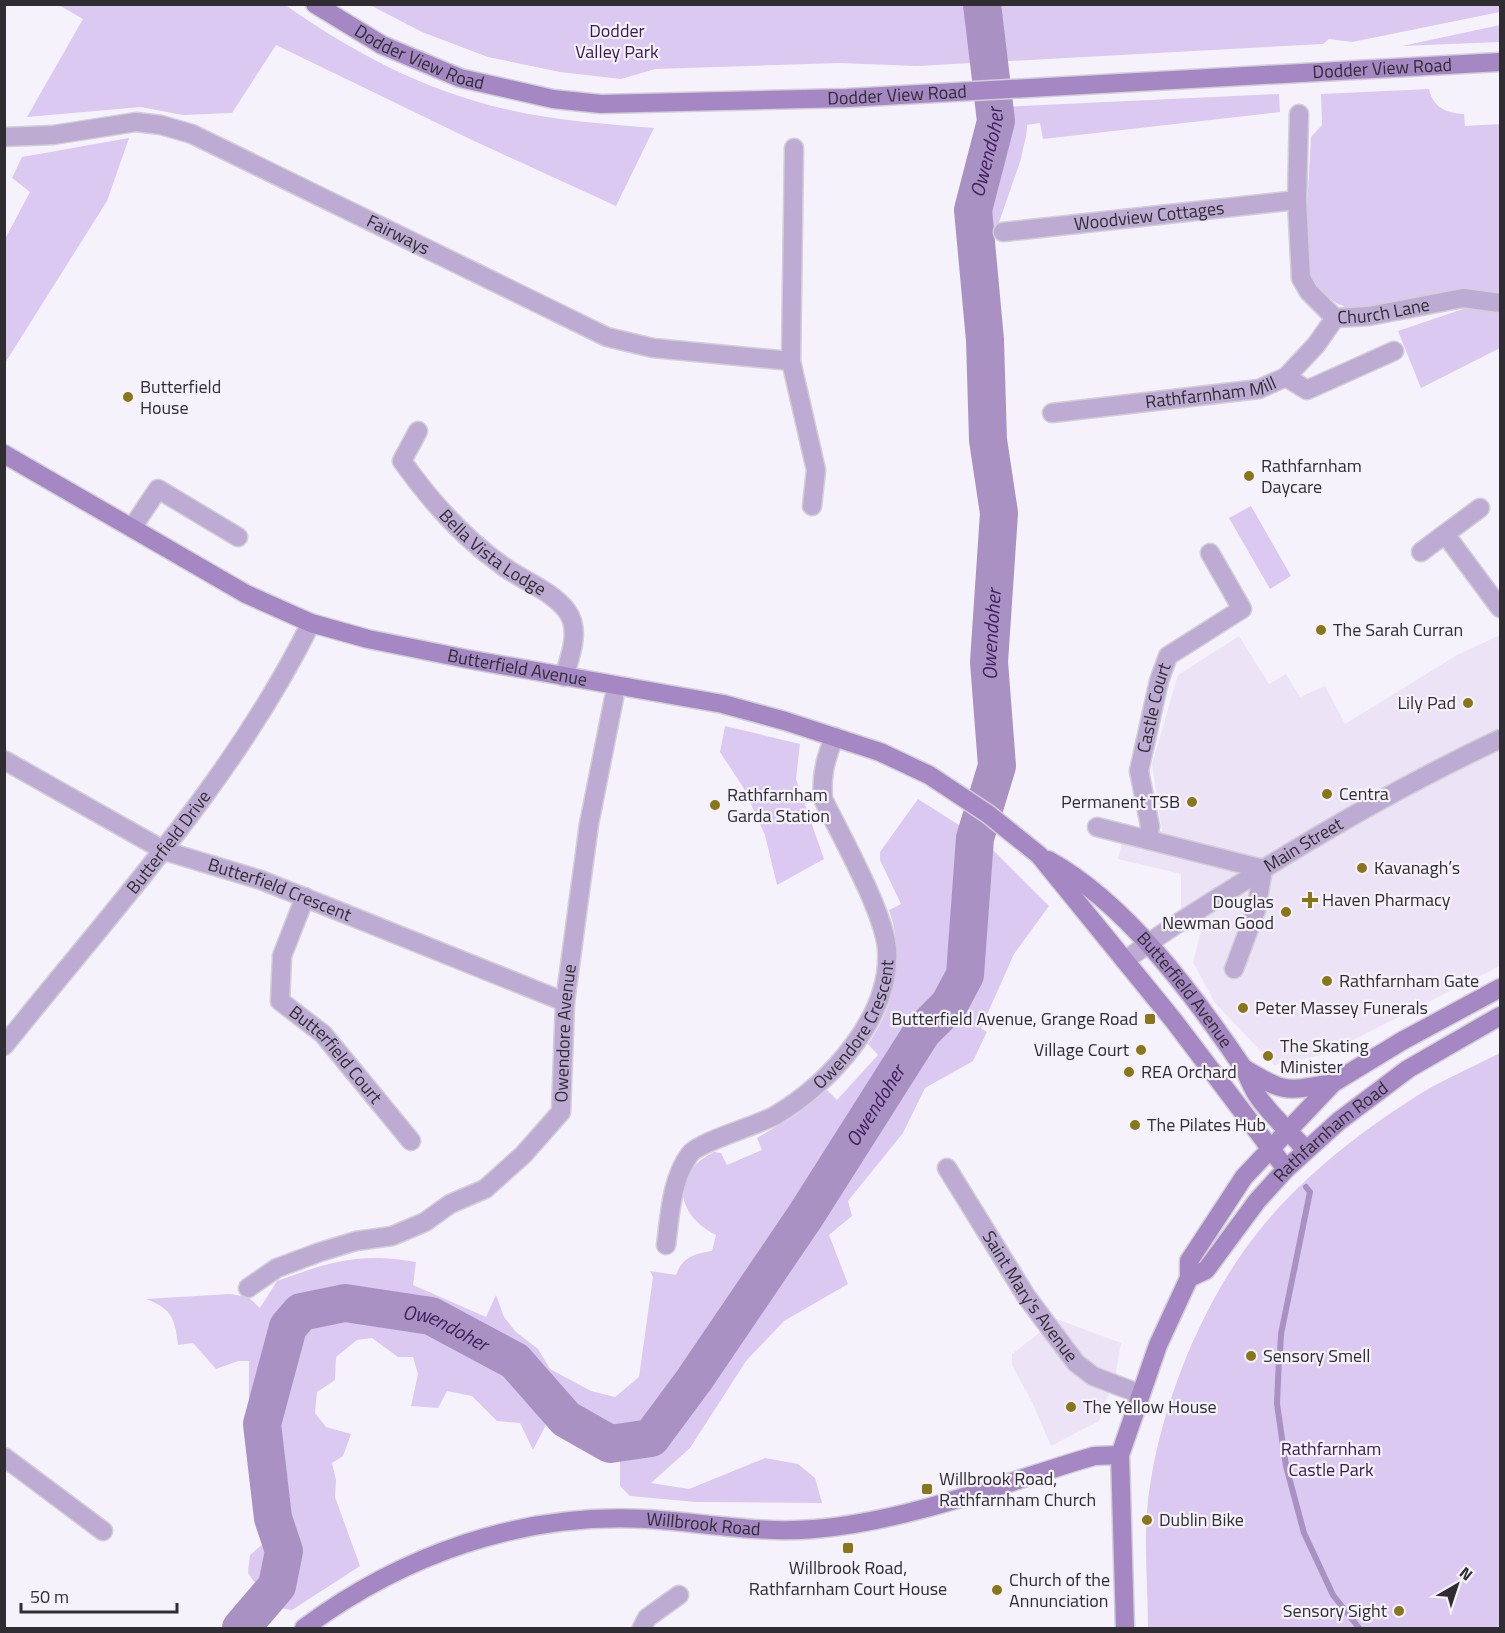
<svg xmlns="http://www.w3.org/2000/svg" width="1505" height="1633" viewBox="0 0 1505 1633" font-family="'Titillium Web',sans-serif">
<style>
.built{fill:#ece4f6}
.green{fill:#dbc9f1;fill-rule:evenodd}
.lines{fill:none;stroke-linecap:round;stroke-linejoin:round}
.stream{stroke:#a992c3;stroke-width:6}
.river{stroke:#a992c3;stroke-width:38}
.minor-casing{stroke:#d2cfd7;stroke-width:21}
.tertiary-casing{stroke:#d2cfd7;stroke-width:21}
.secondary-casing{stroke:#d2cfd7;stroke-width:21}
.minor{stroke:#beabd4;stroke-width:18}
.tertiary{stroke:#beabd4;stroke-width:18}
.secondary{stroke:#a487c3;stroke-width:18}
.poi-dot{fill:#897619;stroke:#f6f2fc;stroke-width:2}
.labels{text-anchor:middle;stroke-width:4.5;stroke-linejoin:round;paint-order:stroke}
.park-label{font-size:18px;fill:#381853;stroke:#f6f2fc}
.street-label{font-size:18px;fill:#2f2d31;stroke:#f6f2fc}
.poi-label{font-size:18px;fill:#2f2d31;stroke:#f6f2fc;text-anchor:start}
.water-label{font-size:20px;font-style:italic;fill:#3f1f5b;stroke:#f6f2fc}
</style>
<rect width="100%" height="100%" fill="#f6f2fc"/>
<path class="built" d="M 1500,635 L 1500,966 L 1325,1054 L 1274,1065 L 1215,1003 L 1193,962 L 1201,931 L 1181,912 L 1181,874 L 1118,859 L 1124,834 L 1162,831 L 1152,764 L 1178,675 L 1239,636 L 1269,684 L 1286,674 L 1300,697 L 1325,686 L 1345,724 L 1457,655 Z
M 1057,1319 L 1121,1343 L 1115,1378 L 1099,1421 L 1051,1446 L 1032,1402 L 1012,1365 L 1012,1354 Z"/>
<path class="green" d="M 284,4 C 352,52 423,90 505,109 C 554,120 604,124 654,128 L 616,206 L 472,140 L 276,45 L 232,113 L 183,115 L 141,107 L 27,117 L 83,19 L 59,5 Z
M 1500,4 L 1500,12 L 1352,42 L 1329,39 L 1323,44 L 917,66 L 840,63 L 655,69 L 621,79 L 560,72 L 488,57 L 422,32 L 370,5 Z
M 1500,25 L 1500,42 L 1402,46 Z
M 1429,89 C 1433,108 1447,113 1464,114 L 1465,126 L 1500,124 L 1500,294 L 1471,292 L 1355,311 L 1336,303 L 1318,289 L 1310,275 L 1306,227 L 1311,137 L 1322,125 L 1321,94 Z
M 1279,94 L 1280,112 L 1043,139 L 1040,123 L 1027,125 C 1027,138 1023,146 1021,159 L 996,231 L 976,210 L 999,141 L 1001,107 Z
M 129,138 L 107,201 L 5,363 L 5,239 L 30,192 L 12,178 L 22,157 Z
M 1469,307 L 1500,308 L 1500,348 L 1421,388 L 1398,331 Z
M 1251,506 L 1291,576 L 1270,589 L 1229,518 Z
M 725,726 L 800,744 L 796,779 L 824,859 L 777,885 L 765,835 L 743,787 L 720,752 Z
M 918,799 L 984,841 L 1049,906 L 1014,954 L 981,1028 L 987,1032 L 973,1061 L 925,1088 L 903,1133 L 848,1201 L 852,1216 L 829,1235 L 848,1284 L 784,1321 L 746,1361 L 690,1448 L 651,1483 L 689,1489 L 765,1458 L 798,1464 L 815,1478 L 822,1503 L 696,1502 L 630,1496 L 620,1486 L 620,1454 L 601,1452 L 549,1419 L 533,1450 L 520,1423 L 497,1421 L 472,1396 L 447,1391 L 438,1408 L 411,1406 L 418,1374 L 413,1357 L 398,1357 L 372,1338 L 357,1340 L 336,1357 L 335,1380 L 317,1392 L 315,1413 L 326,1427 L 351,1434 L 343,1456 L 332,1463 L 336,1480 L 335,1497 L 360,1566 L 292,1610 L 273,1607 L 287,1591 L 282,1570 L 266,1585 L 260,1600 L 255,1583 L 248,1573 L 250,1555 L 263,1544 L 271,1523 L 249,1444 L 249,1361 L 238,1361 L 216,1369 L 193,1343 L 178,1345 C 175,1318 172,1309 146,1299 L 230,1294 L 248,1297 L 260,1308 L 277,1281 C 331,1262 357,1252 416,1262 L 413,1285 L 486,1317 L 496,1295 L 504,1317 L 516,1332 L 538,1349 L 550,1369 L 591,1391 L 615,1397 L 639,1377 L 653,1277 L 650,1271 L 676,1275 C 683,1256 695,1254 712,1251 L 716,1235 C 675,1214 670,1174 714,1152 L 721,1153 L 727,1165 L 762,1150 L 757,1138 L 796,1115 L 827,1090 L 837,1100 L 878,1055 L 868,1044 C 896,1004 905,957 889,910 L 901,904 L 880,860 L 880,852 ZM 344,1286 L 364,1289 L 407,1304 L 403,1319 L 363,1305 L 316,1314 L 291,1346 L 281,1396 L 258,1399 C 263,1369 264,1317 294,1299 C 307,1291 329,1290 344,1286 Z
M 1500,1053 L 1500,1628 L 1148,1628 C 1148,1590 1144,1549 1147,1511 C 1155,1418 1200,1304 1258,1232 C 1300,1179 1356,1135 1412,1099 C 1439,1081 1471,1068 1500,1053 Z"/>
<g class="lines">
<path class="stream" d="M 997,766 L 1001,773
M 1280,1353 L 1281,1334 L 1310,1192 L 1306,1187
M 1279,1357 L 1277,1404 L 1286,1466 L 1304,1533 L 1333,1595 L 1359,1628"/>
<path class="river" id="s1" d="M 241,1628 L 277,1586 L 284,1551 L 273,1518 L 262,1424 L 288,1327 L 301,1312 L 345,1303 L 431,1316 L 515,1361 L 566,1419 L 610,1444 L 651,1438 L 694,1380 L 806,1215 L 922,1032 L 949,1005 L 965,975 L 975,838 L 997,766 L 989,662 L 999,513 L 988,440 L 985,340 L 973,210 L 996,121 L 982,4"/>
<g class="minor-casing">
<g id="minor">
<path id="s2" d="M 1299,114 L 1297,200 L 1301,278 L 1309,292 L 1335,318 L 1369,316 L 1463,298 L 1500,303"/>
<path id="s3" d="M 4,137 L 53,135 L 136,122 L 161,125 L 192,134 L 607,337 L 653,348 L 791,361"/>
<path d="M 794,148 L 791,361 L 816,470 L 812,506"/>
<path id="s4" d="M 1003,232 L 1297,200"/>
<path d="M 1286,377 L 1316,345 L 1335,318"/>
<path id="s5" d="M 1052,413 L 1259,389 L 1286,377 L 1307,390 L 1394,351"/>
<path id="s6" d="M 418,431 L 402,461 C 431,502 462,537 503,566 C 523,581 551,590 567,611 C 581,630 570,657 564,677"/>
<path d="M 1480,508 L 1445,534 L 1500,608"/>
<path d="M 132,528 L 158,489 L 238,537"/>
<path d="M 1421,552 L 1445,534"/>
<path id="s7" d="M 4,760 L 165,851 L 261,880 L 565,1002"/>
<path d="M 1097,827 L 1263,869 L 1256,910 L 1234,969"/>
<path id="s8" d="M 1148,840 L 1150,826 L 1139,771 L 1159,681 L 1168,656 L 1242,609 L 1210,553"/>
<path id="s9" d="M 305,897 L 282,956 L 280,1001 L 323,1034 L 411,1141"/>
<path id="s10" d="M 4,1046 C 113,909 233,781 311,623"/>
<path id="s11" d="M 947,1168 L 1026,1296 L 1076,1363 L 1093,1376 L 1140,1394"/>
<path id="s12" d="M 666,1245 C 670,1216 671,1179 690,1154 C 700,1141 757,1126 776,1115 C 830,1083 892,1016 887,949 C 884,912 840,834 823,799 C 821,776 825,757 835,737"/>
<path id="s13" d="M 248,1288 L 277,1268 L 320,1252 L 356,1241 L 392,1236 L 425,1222 L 450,1204 L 485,1189 L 523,1155 L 561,1112 L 565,1002 L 589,824 L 614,698"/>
<path d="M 4,1457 L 103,1531"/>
<path d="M 642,1628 L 647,1618 L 679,1595"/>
</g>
</g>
<g class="tertiary-casing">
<g id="tertiary">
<path id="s14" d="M 1125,961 C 1163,931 1205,906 1246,880 C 1328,828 1413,780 1500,739"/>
</g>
</g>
<g class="secondary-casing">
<g id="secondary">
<path id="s15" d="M 315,4 L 382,45 L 460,78 L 553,99 L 601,104 L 847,98 L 1500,62"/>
<path id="s16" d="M 4,454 L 246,594 L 311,623 L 368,639 L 467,659 L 723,704 L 785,721 L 880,752 L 929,775 L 988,814 L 1039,855 L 1174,1021 L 1286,1169"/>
<path id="s17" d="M 1048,860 C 1125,902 1193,994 1242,1066 C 1248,1075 1251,1086 1257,1095 C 1270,1115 1290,1132 1306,1150"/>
<path d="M 1245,1069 C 1286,1094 1286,1091 1333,1083"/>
<path id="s18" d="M 1189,1278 L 1206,1270 L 1257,1201 L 1286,1169 L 1339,1121 L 1408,1069 L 1500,1016"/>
<path id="s19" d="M 304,1628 C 402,1555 522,1512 646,1519 C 701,1522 759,1534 814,1529 C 910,1521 1002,1483 1094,1456 L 1120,1455"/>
<path d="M 1125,1628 L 1120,1455 L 1158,1345 L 1189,1278 L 1189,1261 L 1244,1177 L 1333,1083 L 1402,1041 L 1500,988"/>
</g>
</g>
<use href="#minor" class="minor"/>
<use href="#tertiary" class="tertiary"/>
<use href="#secondary" class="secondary"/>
</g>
<g class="poi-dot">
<circle cx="128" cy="397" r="6"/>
<circle cx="1249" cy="476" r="6"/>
<circle cx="1321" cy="630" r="6"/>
<circle cx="1468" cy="703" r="6"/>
<circle cx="1327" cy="794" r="6"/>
<circle cx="1192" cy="802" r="6"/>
<circle cx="715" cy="805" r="6"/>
<circle cx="1362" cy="868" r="6"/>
<path d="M1307 891h6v6h6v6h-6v6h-6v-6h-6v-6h6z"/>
<circle cx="1286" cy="912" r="6"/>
<circle cx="1327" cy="981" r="6"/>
<circle cx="1243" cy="1008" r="6"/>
<rect x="1144" y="1013" width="12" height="12" rx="3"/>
<circle cx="1141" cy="1050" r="6"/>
<circle cx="1268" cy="1056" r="6"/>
<circle cx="1129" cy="1072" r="6"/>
<circle cx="1135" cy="1125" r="6"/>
<circle cx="1251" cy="1356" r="6"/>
<circle cx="1071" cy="1407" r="6"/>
<rect x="921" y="1483" width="12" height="12" rx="3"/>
<circle cx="1147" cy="1520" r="6"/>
<rect x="842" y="1542" width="12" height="12" rx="3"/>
<circle cx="997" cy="1590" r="6"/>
<circle cx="1399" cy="1611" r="6"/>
</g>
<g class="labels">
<g class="park-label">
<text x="617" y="37">Dodder<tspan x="617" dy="21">Valley Park</tspan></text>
<text x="1331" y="1455">Rathfarnham<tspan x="1331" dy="21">Castle Park</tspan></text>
</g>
<g class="street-label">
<text dy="6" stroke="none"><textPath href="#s15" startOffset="118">Dodder View Road</textPath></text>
<text dy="6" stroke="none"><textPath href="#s15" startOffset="1089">Dodder View Road</textPath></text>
<text dy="6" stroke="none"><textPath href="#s15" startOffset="603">Dodder View Road</textPath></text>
<text dy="6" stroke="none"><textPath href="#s4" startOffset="147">Woodview Cottages</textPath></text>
<text dy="6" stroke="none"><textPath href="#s3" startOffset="420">Fairways</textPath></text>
<text dy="6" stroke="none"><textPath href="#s2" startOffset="266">Church Lane</textPath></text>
<text dy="6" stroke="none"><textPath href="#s5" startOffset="160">Rathfarnham Mill</textPath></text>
<text dy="6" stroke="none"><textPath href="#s6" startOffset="164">Bella Vista Lodge</textPath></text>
<text dy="6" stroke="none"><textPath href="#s16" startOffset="562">Butterfield Avenue</textPath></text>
<text dy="6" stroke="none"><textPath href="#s8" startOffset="135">Castle Court</textPath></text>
<text dy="6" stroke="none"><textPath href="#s10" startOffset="262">Butterfield Drive</textPath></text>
<text dy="6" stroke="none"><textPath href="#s14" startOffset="213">Main Street</textPath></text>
<text dy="6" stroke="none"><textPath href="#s7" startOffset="306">Butterfield Crescent</textPath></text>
<text dy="6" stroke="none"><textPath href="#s17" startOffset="190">Butterfield Avenue</textPath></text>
<text dy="6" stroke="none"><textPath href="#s12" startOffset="314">Owendore Crescent</textPath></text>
<text dy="6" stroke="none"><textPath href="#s13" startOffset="447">Owendore Avenue</textPath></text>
<text dy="6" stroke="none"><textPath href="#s9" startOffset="186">Butterfield Court</textPath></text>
<text dy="6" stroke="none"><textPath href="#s18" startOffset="206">Rathfarnham Road</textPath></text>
<text dy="6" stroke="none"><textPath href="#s11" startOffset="153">Saint Mary's Avenue</textPath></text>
<text dy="6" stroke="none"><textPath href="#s19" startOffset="424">Willbrook Road</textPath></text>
</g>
<g class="poi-label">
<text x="140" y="393">Butterfield<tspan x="140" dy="21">House</tspan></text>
<text x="1261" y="472">Rathfarnham<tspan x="1261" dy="21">Daycare</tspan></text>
<text x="1333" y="636">The Sarah Curran</text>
<text x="1456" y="709" text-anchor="end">Lily Pad</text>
<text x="1339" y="800">Centra</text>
<text x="727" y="801">Rathfarnham<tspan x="727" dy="21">Garda Station</tspan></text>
<text x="1180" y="808" text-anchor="end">Permanent TSB</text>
<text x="1374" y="874">Kavanagh’s</text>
<text x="1322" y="906">Haven Pharmacy</text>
<text x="1274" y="908" text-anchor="end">Douglas<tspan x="1274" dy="21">Newman Good</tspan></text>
<text x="1339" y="987">Rathfarnham Gate</text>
<text x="1255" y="1014">Peter Massey Funerals</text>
<text x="1138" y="1025" text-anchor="end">Butterfield Avenue, Grange Road</text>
<text x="1280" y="1052">The Skating<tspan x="1280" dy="21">Minister</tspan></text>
<text x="1129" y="1056" text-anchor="end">Village Court</text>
<text x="1141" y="1078">REA Orchard</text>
<text x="1147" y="1131">The Pilates Hub</text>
<text x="1263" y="1362">Sensory Smell</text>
<text x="1083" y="1413">The Yellow House</text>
<text x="939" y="1485">Willbrook Road,<tspan x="939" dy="21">Rathfarnham Church</tspan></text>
<text x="1159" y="1526">Dublin Bike</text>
<text x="848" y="1574" text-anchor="middle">Willbrook Road,<tspan x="848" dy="21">Rathfarnham Court House</tspan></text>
<text x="1009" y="1586">Church of the<tspan x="1009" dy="21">Annunciation</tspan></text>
<text x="1387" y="1617" text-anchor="end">Sensory Sight</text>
</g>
<g class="water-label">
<text dy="7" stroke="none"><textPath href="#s1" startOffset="2128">Owendoher</textPath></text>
<text dy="7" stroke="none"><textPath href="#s1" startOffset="1642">Owendoher</textPath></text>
<text dy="7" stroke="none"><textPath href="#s1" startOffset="1138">Owendoher</textPath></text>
<text dy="7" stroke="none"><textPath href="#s1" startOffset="490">Owendoher</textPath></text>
</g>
</g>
<rect width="1505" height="1633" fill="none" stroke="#2f2d31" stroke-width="12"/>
<g transform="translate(1457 1585) rotate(39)" stroke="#f6f2fc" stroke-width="4.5" paint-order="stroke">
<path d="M0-4.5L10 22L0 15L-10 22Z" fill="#2f2d31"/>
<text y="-9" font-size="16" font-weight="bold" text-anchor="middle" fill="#2f2d31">N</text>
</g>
<path d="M21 1603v9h156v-9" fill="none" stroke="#2f2d31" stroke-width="3"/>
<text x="30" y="1603" font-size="18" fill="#2f2d31" stroke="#f6f2fc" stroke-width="4.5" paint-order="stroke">50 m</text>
</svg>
